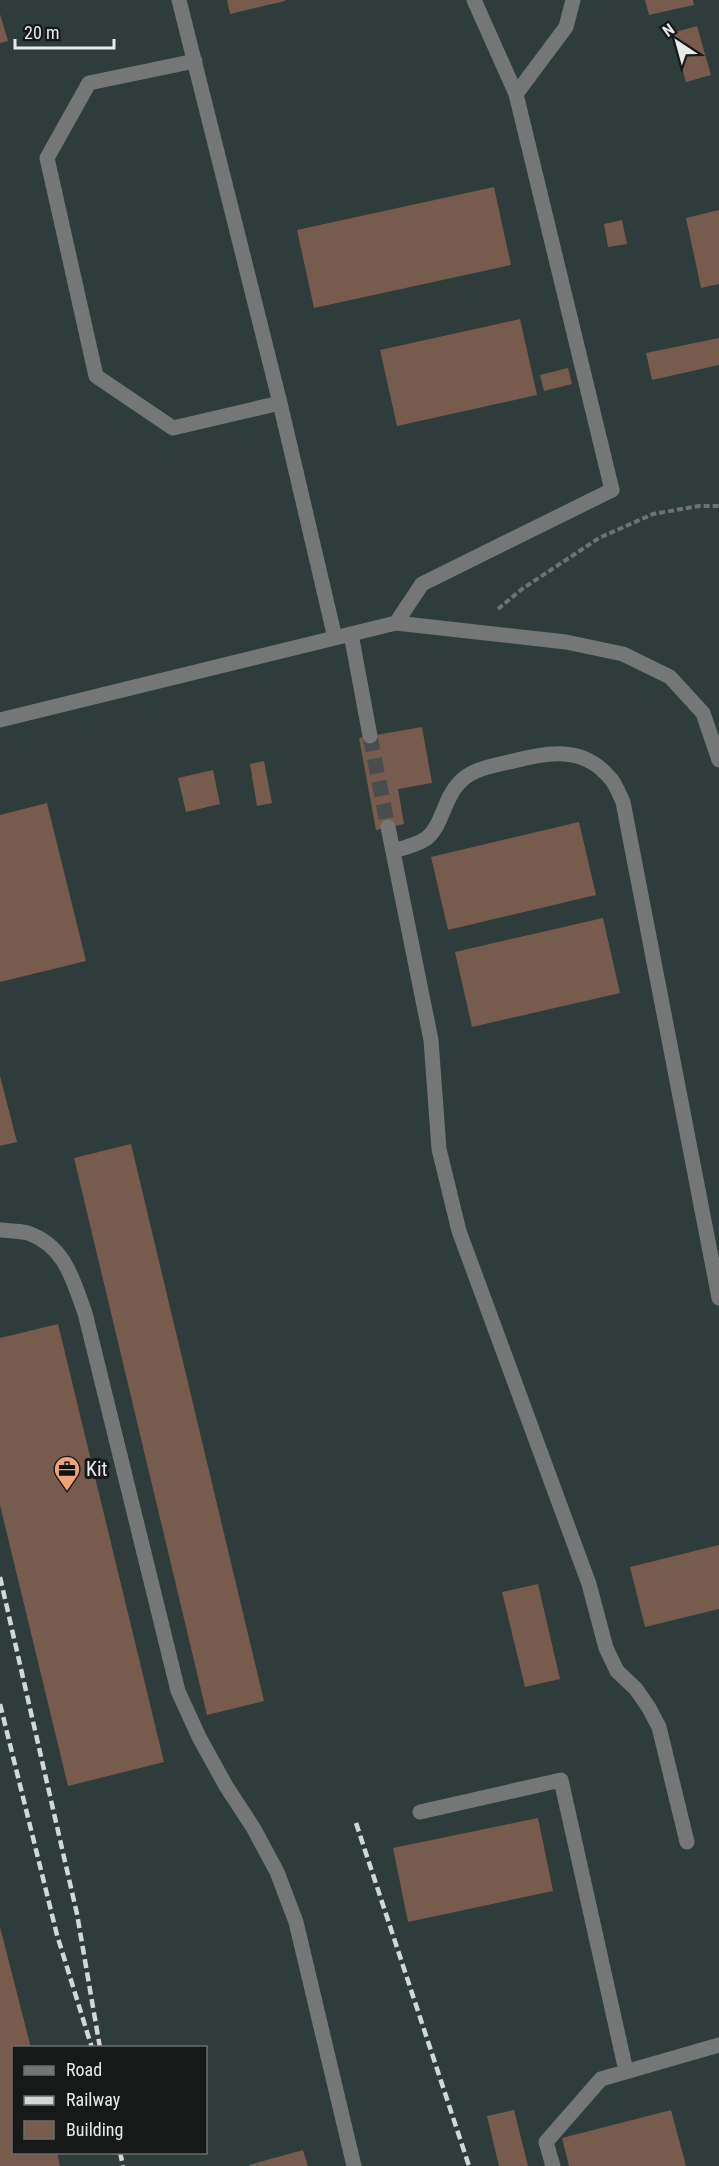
<svg xmlns="http://www.w3.org/2000/svg" width="719" height="2166" viewBox="0 0 719 2166" font-family="'Roboto Condensed',sans-serif">
<style>
.built{fill:#2e3c3b;fill-rule:evenodd}
.building{fill:#775b4d}
.lines{fill:none;stroke-linecap:round;stroke-linejoin:round}
.minor-tunnel{stroke:#484e4d;stroke-width:15;stroke-dasharray:15 8;stroke-linecap:butt}
.path{stroke:#6e7372;stroke-width:4;stroke-dasharray:6 3;stroke-linecap:butt}
.minor{stroke:#747776;stroke-width:15}
.rail{stroke:#d3d7d7;stroke-width:4.5;stroke-dasharray:9 4.5;stroke-linecap:butt}
.labels{text-anchor:middle;stroke-width:6;stroke-linejoin:round;paint-order:stroke}
.poi-label{font-size:20px;fill:#e7ebeb;stroke:#171919;text-anchor:start}
</style>
<rect width="100%" height="100%" fill="#2c3231"/>
<path class="built" d="M 0,0 L 719,0 L 719,2166 L 0,2166 ZM 14,2048 L 206,2048 L 206,2152 L 14,2152 Z"/>
<path class="building" d="M 227,0 L 285,0 L 285,1 L 230,14 Z
M 645,0 L 693,0 L 694,5 L 649,15 Z
M 0,14 L 8,41 L 0,43 Z
M 697,26 L 711,75 L 686,82 L 672,33 Z
M 494,187 L 511,265 L 314,308 L 297,230 Z
M 719,210 L 719,284 L 701,288 L 686,218 Z
M 622,220 L 627,244 L 608,247 L 604,224 Z
M 520,319 L 537,395 L 397,426 L 380,350 Z
M 719,338 L 719,365 L 652,380 L 646,353 Z
M 568,368 L 572,384 L 544,391 L 540,375 Z
M 422,727 L 432,783 L 398,789 L 404,824 L 376,830 L 359,738 Z
M 264,761 L 272,803 L 257,806 L 250,764 Z
M 213,770 L 220,804 L 186,812 L 178,778 Z
M 47,803 L 86,961 L 0,982 L 0,815 Z
M 579,822 L 596,895 L 448,930 L 431,857 Z
M 603,918 L 620,993 L 472,1027 L 455,952 Z
M 0,1076 L 17,1142 L 0,1146 Z
M 131,1144 L 264,1701 L 207,1715 L 74,1158 Z
M 58,1324 L 164,1762 L 68,1786 L 0,1505 L 0,1338 Z
M 719,1545 L 719,1609 L 645,1627 L 630,1567 Z
M 538,1584 L 560,1679 L 525,1687 L 502,1592 Z
M 538,1818 L 553,1891 L 408,1922 L 393,1848 Z
M 0,1927 L 31,2048 L 14,2048 L 14,2152 L 57,2152 L 60,2166 L 0,2166 Z
M 514,2110 L 528,2166 L 499,2166 L 487,2116 Z
M 671,2110 L 686,2166 L 569,2166 L 562,2138 Z
M 303,2150 L 308,2166 L 249,2166 L 249,2165 Z"/>
<g class="lines">
<path class="minor-tunnel" d="M 370,736 L 388,827"/>
<path class="path" d="M 498,609 L 522,589 L 599,538 L 653,514 L 699,506 L 719,506"/>
<path class="minor" d="M 179,0 L 280,403
M 195,61 L 89,83 L 47,158 L 96,376 L 173,428 L 280,403 L 335,638
M 516,94 L 566,27 L 573,0
M 396,623 L 422,584 L 612,490 L 516,94 L 474,0
M 351,634 L 370,736
M 0,720 L 396,623 L 566,642 L 623,654 L 670,677 L 703,713 L 719,760
M 388,827 L 431,1040 L 439,1149 L 459,1231 L 589,1584 L 606,1648 L 617,1671 L 636,1689 L 649,1708 L 659,1727 L 687,1842
M 393,851 C 404,848 417,845 427,838 C 443,824 444,798 459,783 C 471,769 492,766 509,762 C 546,753 582,744 610,778 C 616,784 619,794 623,802 L 719,1298
M 0,1230 C 9,1231 20,1231 28,1233 C 65,1246 73,1280 85,1313 L 178,1691 L 199,1737 L 226,1786 L 254,1829 L 277,1872 L 296,1922 L 354,2166
M 420,1812 L 561,1780 L 626,2071
M 553,2166 L 546,2142 L 601,2079 L 719,2045"/>
<path class="rail" d="M 0,1577 L 77,1914 L 100,2048
M 0,1704 L 57,1935 L 92,2048
M 356,1823 L 469,2166
M 120,2152 L 123,2166"/>
</g>
<defs>
<g id="office-pin" transform="scale(1.35)"><path d="M0 17L-7.5 6A9.5 9.5 0 1 1 7.5 6Z" fill="#f0a27a" stroke="#171919"/><path d="M-6-3h4V-5.5h4V-3h4V5H-6ZM-1-4.5V-3h2v-1.5ZM-6 0V1H6V0Z" fill="#111"/></g>
</defs>
<g fill-rule="evenodd">
<use href="#office-pin" x="67" y="1469"/>
</g>
<g class="labels">
<g class="poi-label">
<text x="86" y="1476">Kit</text>
</g>
</g>
<rect x="12" y="2046" width="195" height="108" fill="#171919" stroke="#6a6d6d" stroke-width="1.5"/>
<rect x="24" y="2066" width="30" height="9" fill="#747776" stroke="#6a6d6d" stroke-width="1.5"/>
<text x="66" y="2076" font-size="18" fill="#e7ebeb">Road</text>
<rect x="24" y="2096" width="30" height="9" fill="#d3d7d7" stroke="#6a6d6d" stroke-width="1.5"/>
<text x="66" y="2106" font-size="18" fill="#e7ebeb">Railway</text>
<rect x="24" y="2121" width="30" height="18" fill="#775b4d" stroke="#6a6d6d" stroke-width="1.5"/>
<text x="66" y="2136" font-size="18" fill="#e7ebeb">Building</text>
<g transform="translate(677 42) rotate(324)" stroke="#171919" stroke-width="4.5" paint-order="stroke">
<path d="M0-4.5L10 22L0 15L-10 22Z" fill="#e7ebeb"/>
<text y="-9" font-size="16" font-weight="bold" text-anchor="middle" fill="#e7ebeb">N</text>
</g>
<path d="M15 39v9h99v-9" fill="none" stroke="#e7ebeb" stroke-width="3"/>
<text x="24" y="39" font-size="18" fill="#e7ebeb" stroke="#171919" stroke-width="4.5" paint-order="stroke">20 m</text>
</svg>
